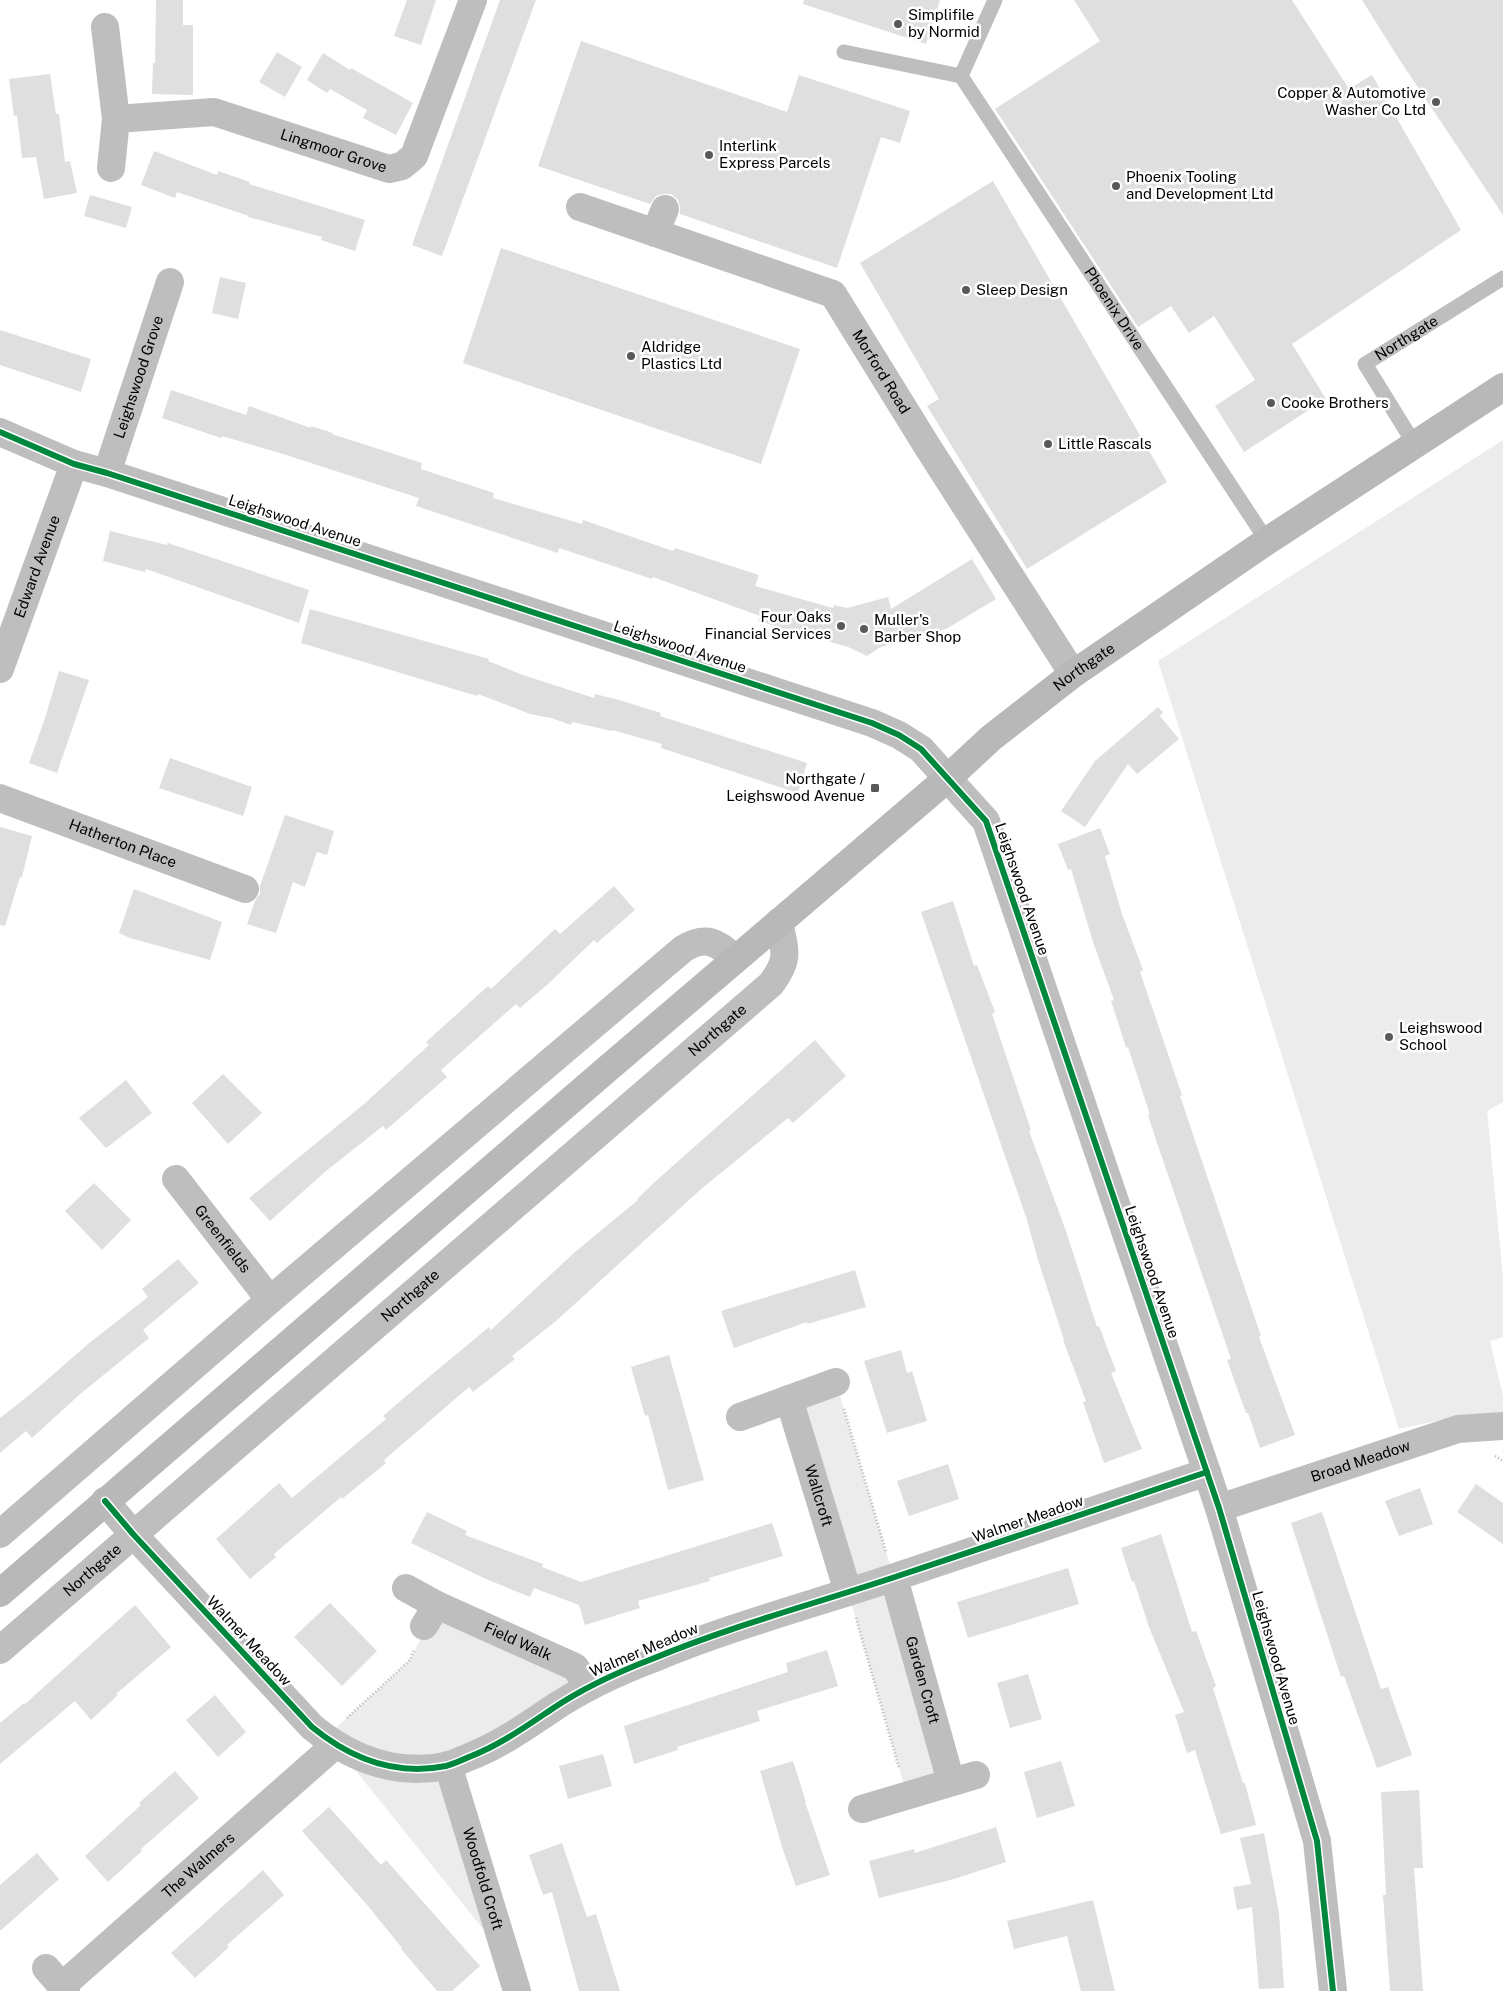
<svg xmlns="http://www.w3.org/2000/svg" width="1503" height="1991" font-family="'Public Sans',sans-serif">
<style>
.green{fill:#ececec}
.building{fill:#dfdfdf}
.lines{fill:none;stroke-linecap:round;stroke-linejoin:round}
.path{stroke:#b9b9b9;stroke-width:3;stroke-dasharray:1 2.5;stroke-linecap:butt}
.service{stroke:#bebebe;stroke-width:15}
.minor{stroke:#bebebe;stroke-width:28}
.secondary{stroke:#b8b8b8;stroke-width:28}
.cycleway-casing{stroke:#fff;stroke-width:9}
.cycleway{stroke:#00873e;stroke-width:6}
.poi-dot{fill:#595959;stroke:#fff;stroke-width:2}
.labels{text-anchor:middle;stroke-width:5;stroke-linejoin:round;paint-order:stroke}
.poi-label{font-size:15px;fill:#000;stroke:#fff;text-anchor:start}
.street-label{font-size:15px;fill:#000;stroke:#fff}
</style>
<rect width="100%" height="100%" fill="#fff"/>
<g class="green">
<path d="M1503,440V1102L1487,1111L1503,1277V1337L1490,1341L1503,1396V1412L1450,1418L1399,1429L1158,661Z"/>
<path d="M836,1382L894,1578L951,1782L907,1795L848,1592L789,1399Z"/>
<path d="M437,1605L589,1687L448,1765L508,1960L335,1745L325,1738L410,1660Z"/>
</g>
<g class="building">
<path d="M156,0H183V25H193V95L152,94L153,63H155Z"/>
<path d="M407,0H436L421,45L394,36Z"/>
<path d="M500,0H536L442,256L412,245Z"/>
<path d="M804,0H940L926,44L803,4Z"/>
<path d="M1074,0H1292L1349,89L1372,75L1461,230L1292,344L1326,399L1244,452L1215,406L1255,380L1214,316L1189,333L1171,306L1138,327L995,109L1100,41Z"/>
<path d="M1362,0H1503V215L1399,59Z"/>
<path d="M581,41L787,112L799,75L910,111L900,143L881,137L837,268L680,214V207L678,200L671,194H663L656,196L650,204L538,166Z"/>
<path d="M277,52L302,67L285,97L259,82Z"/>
<path d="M323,53L350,70L351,68L413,103L396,135L363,118L367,110L330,89L327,93L307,80Z"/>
<path d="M50,74L56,114H59L65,162L70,161L77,193L44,199L36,157L22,158L17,115L14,116L9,79Z"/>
<path d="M154,151L217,175L218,171L250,182L249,184L365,220L355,251L321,240L322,237L248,217L249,216L177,192L175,198L141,185Z"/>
<path d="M993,181L1167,482L1027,569L927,406L939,399L860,263Z"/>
<path d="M90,195L132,207L126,228L84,216Z"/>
<path d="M501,248L800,349L761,464L463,363Z"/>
<path d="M220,277L246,283L238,319L212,313Z"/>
<path d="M0,330L91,359L81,392L0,365Z"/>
<path d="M171,390L246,415L249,406L311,428V426L333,433L332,434L422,463L421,469L494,493L493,498L582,524L583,520L673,551L675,548L759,575L755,586L833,608L834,605L847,608L888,597L891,609L972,559L996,599L946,629L899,641L879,648L867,656L848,647L758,621L760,616L653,577L652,579L559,548L558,553L416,506L419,498L280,453L222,436L221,438L162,418Z"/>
<path d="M110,531L167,545L168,543L309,590L299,623L146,569L145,572L103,561Z"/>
<path d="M310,609L489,659L488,661L523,675L594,698L595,694L619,700L661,713L660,716L807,763L798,793L661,748L662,744L612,730V731L572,722L571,725L551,718L530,714L478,694L477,696L301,643Z"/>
<path d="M59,671L89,680L57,773L29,763L45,718Z"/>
<path d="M1158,707L1163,712L1160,716L1179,739L1137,774L1128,764L1085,827L1061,811L1095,761Z"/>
<path d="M170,758L252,787L243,816L159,788Z"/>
<path d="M285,815L334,831L327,855L317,852L305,887L293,882L276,933L247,924L255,901L260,894V886Z"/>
<path d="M0,827L32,836L22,877H20L5,926L0,925Z"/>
<path d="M1100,828L1110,854L1105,856L1122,914L1143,970L1140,972L1182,1095L1180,1096L1261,1336L1259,1337L1295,1435L1260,1448L1248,1413H1246L1227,1360L1231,1359L1156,1140L1148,1115H1150L1128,1047L1126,1048L1119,1025L1111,1001L1114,1000L1093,942L1071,869L1068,870L1058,844Z"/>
<path d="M614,886L635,910L597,943L594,940L547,985L520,1008L516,1004L441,1070L447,1077L386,1130L383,1126L326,1171L270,1221L249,1198L364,1104L429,1045L426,1042L488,986L491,989L555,929L560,934Z"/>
<path d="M134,889L222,922L210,960L130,938L119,933Z"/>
<path d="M953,901L974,966L977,965L995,1012L992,1014L1031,1130L1029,1131L1066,1231L1097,1327L1099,1326L1116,1371L1111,1373L1142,1449L1104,1463L1083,1402L1086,1401L1063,1340H1064L1038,1260L1027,1220L921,912Z"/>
<path d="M815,1040L846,1076L793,1123L788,1118L700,1190L556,1321L512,1356L515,1359L473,1392L469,1387L384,1460L386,1463L342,1499L341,1497L274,1554L276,1557L250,1579L216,1539L279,1483L292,1498L343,1455L386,1419L383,1416L424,1381L489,1327L491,1330L575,1252L638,1200L637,1199L658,1179Z"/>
<path d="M223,1074L262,1113L228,1144L192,1103Z"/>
<path d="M126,1080L152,1113L106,1148L79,1118Z"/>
<path d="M94,1183L131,1220L102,1250L65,1211Z"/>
<path d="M178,1259L199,1283L143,1330L149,1338L79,1395L32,1438L26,1431L0,1453V1418L33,1392L88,1344L148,1297L142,1289Z"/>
<path d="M855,1270L866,1307L807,1324V1322L734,1348L721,1311Z"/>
<path d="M901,1350L907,1373L912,1371L927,1421L887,1433L864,1361Z"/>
<path d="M669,1355L704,1480L668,1490L648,1415L645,1416L631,1367Z"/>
<path d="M948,1464L959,1499L909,1516L897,1481Z"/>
<path d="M1476,1484L1503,1503V1544L1457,1512Z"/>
<path d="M1420,1488L1433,1524L1399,1536L1385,1501Z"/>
<path d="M427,1512L467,1531L465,1535L543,1564L542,1567L581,1582L772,1523L783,1556L709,1578L710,1581L638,1601L640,1608L585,1625L579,1605L534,1588L530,1597L486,1579L411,1543Z"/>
<path d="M1322,1512L1381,1689L1388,1687L1412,1755L1377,1768L1344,1676L1341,1677L1291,1523Z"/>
<path d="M1161,1534L1192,1632L1196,1631L1216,1686L1213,1688L1243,1783H1245L1256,1825L1221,1834L1195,1750L1187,1753L1175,1715L1184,1712L1149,1627L1134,1581L1132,1582L1121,1548Z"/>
<path d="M1068,1568L1079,1604L968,1638L957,1602Z"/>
<path d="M330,1603L377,1651L342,1686L294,1637Z"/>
<path d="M135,1605L171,1647L116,1694L118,1695L91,1720L75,1701L0,1764V1723L24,1703L25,1704Z"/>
<path d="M827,1650L838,1686L757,1711L760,1721L677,1747L678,1750L634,1764L624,1726L788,1672L786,1663Z"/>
<path d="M1028,1674L1042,1719L1010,1728L997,1683Z"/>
<path d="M215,1695L246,1732L218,1757L186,1720Z"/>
<path d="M603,1754L612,1786L568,1799L559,1766Z"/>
<path d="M793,1761L806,1802H805L830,1875L796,1886L783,1850L760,1771Z"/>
<path d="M1061,1761L1075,1806L1037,1818L1024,1772Z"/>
<path d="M175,1771L199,1798L141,1849L142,1851L108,1882L85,1856L141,1805L139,1803Z"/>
<path d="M1419,1790L1423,1868H1414L1423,1991H1390L1383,1895H1386L1381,1792Z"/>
<path d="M329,1807L381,1865L386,1860L480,1966L452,1991H437L401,1949L402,1948L368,1906L302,1831Z"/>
<path d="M996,1827L1006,1862L954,1879L879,1898L869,1861L914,1849L915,1853Z"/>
<path d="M1264,1833L1279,1913L1284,1988L1259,1989L1252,1907L1237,1910L1233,1887L1251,1884L1240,1838Z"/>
<path d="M562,1843L587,1917L596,1914L620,1991H579L552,1892L543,1895L529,1855Z"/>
<path d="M37,1853L59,1879L0,1931V1885Z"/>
<path d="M263,1870L284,1895L227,1945L229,1947L195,1978L171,1953Z"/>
<path d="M1093,1900L1115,1991H1081L1067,1936L1014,1949L1007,1921Z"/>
</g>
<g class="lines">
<g class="path">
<path d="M844,1409L886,1552"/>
<path d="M1495,1456L1503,1461"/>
<path d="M856,1618L899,1768"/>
<path d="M347,1718L410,1660L414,1650"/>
</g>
<g class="service">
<path id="s1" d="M844,52L961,76L1267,541"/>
<path d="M961,76L995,0"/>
<path id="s2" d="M1415,445L1365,364L1503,278"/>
</g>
<g class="minor">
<path d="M105,27L116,119L111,168"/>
<path id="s3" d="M116,119L214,112L389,169L402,166L414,156L473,0"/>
<path id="s4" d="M580,207L833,294L927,446L1073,674"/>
<path d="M655,233L665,209"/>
<path d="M0,432L74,464L107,473L872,723L899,735L921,749L986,821L1219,1508L1317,1841L1333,1991"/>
<path id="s5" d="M107,473L170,282"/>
<path id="s6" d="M0,669L74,464"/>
<path id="s7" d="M0,798L245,889"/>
<path id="s8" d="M176,1179L270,1300"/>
<path id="s9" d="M789,1399L848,1592"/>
<path d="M740,1417L836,1382"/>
<path d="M105,1501L133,1534L312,1727C351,1759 396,1776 446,1766C454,1764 462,1760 469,1757C500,1745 525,1727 552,1709C583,1688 618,1672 652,1659C731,1626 814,1604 895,1577C999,1543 1103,1507 1207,1472"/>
<path id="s10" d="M1219,1508L1458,1429L1503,1426"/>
<path d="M0,1534L270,1300L683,949C706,935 718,942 735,959"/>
<path id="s11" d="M894,1578L951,1782"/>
<path id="s12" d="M406,1588L437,1605L575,1667L589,1687"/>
<path d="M424,1626L437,1605"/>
<path id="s13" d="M0,1650L771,984C790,959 785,951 779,922"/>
<path id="s14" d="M448,1765L517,1991"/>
<path d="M862,1809L976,1775"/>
<path d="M46,1968L66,1991"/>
<path id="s15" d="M62,1986L335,1745"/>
</g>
<path class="secondary" id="s16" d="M0,1593L606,1070L948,778L991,738L1073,674L1267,541L1503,387"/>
<defs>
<g id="cycleway">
<path d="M0,432L74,464L107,473L872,723L899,735L921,749L986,821L1219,1508L1317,1841L1333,1991"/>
<path d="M105,1501L133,1534L312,1727C351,1759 396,1776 446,1766C454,1764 462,1760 469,1757C500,1745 525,1727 552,1709C583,1688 618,1672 652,1659C731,1626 814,1604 895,1577C999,1543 1103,1507 1207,1472"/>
</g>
</defs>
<use href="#cycleway" class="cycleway-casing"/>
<use href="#cycleway" class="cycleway"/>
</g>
<g class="poi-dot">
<circle cx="898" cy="24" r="5"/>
<circle cx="1436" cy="102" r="5"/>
<circle cx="709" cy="155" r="5"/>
<circle cx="1116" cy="186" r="5"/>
<circle cx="966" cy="290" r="5"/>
<circle cx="631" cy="356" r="5"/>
<circle cx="1271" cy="403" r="5"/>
<circle cx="1048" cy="444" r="5"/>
<circle cx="841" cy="626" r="5"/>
<circle cx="864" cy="629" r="5"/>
<rect x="870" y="783" width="10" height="10" rx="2.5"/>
<circle cx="1389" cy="1037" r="5"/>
</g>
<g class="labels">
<g class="poi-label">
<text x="908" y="20">Simplifile<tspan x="908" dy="17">by Normid</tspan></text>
<text x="1426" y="98" text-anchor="end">Copper &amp; Automotive<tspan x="1426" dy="17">Washer Co Ltd</tspan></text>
<text x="719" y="151">Interlink<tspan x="719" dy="17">Express Parcels</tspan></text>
<text x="1126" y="182">Phoenix Tooling<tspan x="1126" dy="17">and Development Ltd</tspan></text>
<text x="976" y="295">Sleep Design</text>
<text x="641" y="352">Aldridge<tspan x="641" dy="17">Plastics Ltd</tspan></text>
<text x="1281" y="408">Cooke Brothers</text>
<text x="1058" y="449">Little Rascals</text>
<text x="831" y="622" text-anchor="end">Four Oaks<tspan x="831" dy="17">Financial Services</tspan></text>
<text x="874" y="625">Muller's<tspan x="874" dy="17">Barber Shop</tspan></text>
<text x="865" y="784" text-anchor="end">Northgate /<tspan x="865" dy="17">Leighswood Avenue</tspan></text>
<text x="1399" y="1033">Leighswood<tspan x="1399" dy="17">School</tspan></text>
</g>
<g class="street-label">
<text dy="5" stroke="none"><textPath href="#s3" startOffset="224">Lingmoor Grove</textPath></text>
<text dy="5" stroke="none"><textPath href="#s1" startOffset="398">Phoenix Drive</textPath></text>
<text dy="5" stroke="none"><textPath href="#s2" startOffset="144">Northgate</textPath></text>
<text dy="5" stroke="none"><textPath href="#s4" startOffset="359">Morford Road</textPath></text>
<text dy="5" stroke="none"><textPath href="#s5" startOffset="101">Leighswood Grove</textPath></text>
<text transform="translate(295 521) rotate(18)" y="5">Leighswood Avenue</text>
<text dy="5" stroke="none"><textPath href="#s6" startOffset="109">Edward Avenue</textPath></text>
<text transform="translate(680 647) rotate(18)" y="5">Leighswood Avenue</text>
<text dy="5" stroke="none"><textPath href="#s16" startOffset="1426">Northgate</textPath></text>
<text dy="5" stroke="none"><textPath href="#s7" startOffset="131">Hatherton Place</textPath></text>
<text transform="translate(1022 889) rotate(71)" y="5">Leighswood Avenue</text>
<text dy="5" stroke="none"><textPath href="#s13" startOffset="948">Northgate</textPath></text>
<text dy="5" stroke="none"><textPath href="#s8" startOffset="76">Greenfields</textPath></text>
<text transform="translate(1152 1272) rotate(71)" y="5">Leighswood Avenue</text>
<text dy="5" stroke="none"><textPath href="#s13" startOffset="542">Northgate</textPath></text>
<text dy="5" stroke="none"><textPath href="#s10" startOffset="149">Broad Meadow</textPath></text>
<text dy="5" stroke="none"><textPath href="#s9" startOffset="101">Wallcroft</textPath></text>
<text transform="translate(1028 1519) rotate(-19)" y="5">Walmer Meadow</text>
<text dy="5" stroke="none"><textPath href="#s13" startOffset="122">Northgate</textPath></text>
<text transform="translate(249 1641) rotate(47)" y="5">Walmer Meadow</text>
<text dy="5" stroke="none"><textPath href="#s12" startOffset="124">Field Walk</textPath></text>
<text transform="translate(644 1650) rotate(-23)" y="5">Walmer Meadow</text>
<text transform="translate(1276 1658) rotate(74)" y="5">Leighswood Avenue</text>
<text dy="5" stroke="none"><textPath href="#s11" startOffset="106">Garden Croft</textPath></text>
<text dy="5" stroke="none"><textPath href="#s15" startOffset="182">The Walmers</textPath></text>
<text dy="5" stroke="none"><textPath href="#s14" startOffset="119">Woodfold Croft</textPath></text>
</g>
</g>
</svg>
